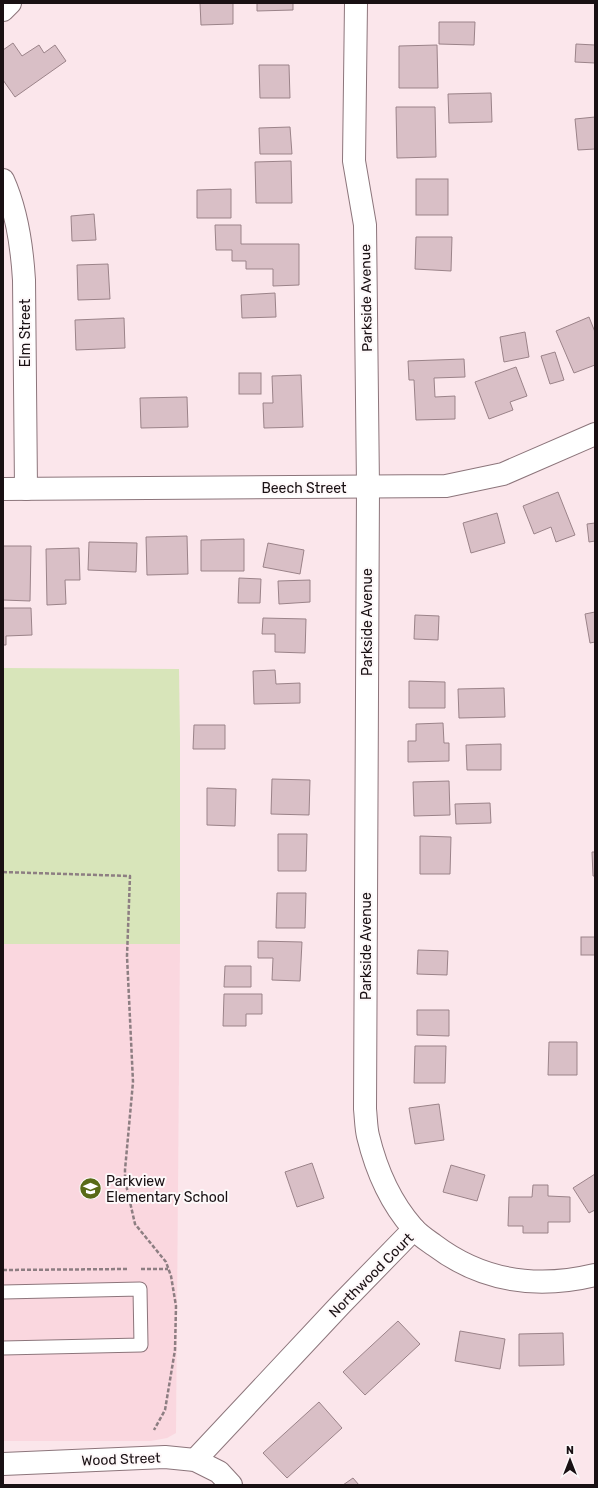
<svg xmlns="http://www.w3.org/2000/svg" width="598" height="1488" font-family="Rubik,sans-serif">
<style>
.built{fill:#fad7df}
.green{fill:#d8e5ba}
.building{fill:#d9bfc6;stroke:#9b8389}
.lines{fill:none;stroke-linecap:round;stroke-linejoin:round}
.service-casing{stroke:#8c757b;stroke-width:15}
.minor-casing{stroke:#8c757b;stroke-width:24}
.path{stroke:#8d7e82;stroke-width:2.5;stroke-dasharray:4 2;stroke-linecap:butt}
.service{stroke:#fff;stroke-width:13}
.minor{stroke:#fff;stroke-width:22}
.labels{text-anchor:middle;stroke-width:4;stroke-linejoin:round;paint-order:stroke}
.street-label{font-size:14px;fill:#191013;stroke:#fdf8f9}
.poi-label{font-size:14px;fill:#191013;stroke:#fdf8f9;text-anchor:start}
</style>
<rect width="100%" height="100%" fill="#fbe6eb"/>
<path class="built" d="M3,944H180L176,1433L167,1438L151,1441H3Z"/>
<path class="green" d="M3,668L179,669L180,738V944H3Z"/>
<g class="building">
<path d="M200,3H233V24L201,25Z"/>
<path d="M257,3H293V10L257,11Z"/>
<path d="M439,22H475L474,45L439,44Z"/>
<path d="M13,43L22,56L39,45L44,53L55,45L66,61L15,97L3,80V50Z"/>
<path d="M576,44L595,45V63L575,62Z"/>
<path d="M437,45L438,88H399V46Z"/>
<path d="M259,65H289L290,98H260Z"/>
<path d="M491,93L492,122L449,123L448,94Z"/>
<path d="M396,107H435L436,157L397,158Z"/>
<path d="M595,117V149L578,150L575,119Z"/>
<path d="M290,127L292,154H260L259,128Z"/>
<path d="M291,161L292,203H256L255,162Z"/>
<rect x="416" y="179" width="32" height="36"/>
<path d="M231,189V218H197V190Z"/>
<path d="M94,214L96,240L72,241L71,216Z"/>
<path d="M215,225H241V244H299V285L273,286V269H246V261H232V250H216Z"/>
<path d="M416,237H452L451,271L415,269Z"/>
<path d="M108,264L110,299L78,300L77,265Z"/>
<path d="M275,293L276,317L242,318L241,295Z"/>
<path d="M589,317L595,332V365L574,373L556,331Z"/>
<path d="M124,318L125,348L76,350L75,320Z"/>
<path d="M525,332L529,357L504,362L500,337Z"/>
<path d="M555,352L564,380L550,384L541,356Z"/>
<path d="M464,359L465,377L434,378L435,397L455,396V419L416,420L414,380H409L408,361Z"/>
<path d="M516,367L527,396L510,402L513,410L489,419L475,382Z"/>
<rect x="239" y="373" width="22" height="21"/>
<path d="M301,375L303,427L264,428L263,403H273L272,376Z"/>
<path d="M187,397L188,427L141,428L140,398Z"/>
<path d="M558,492L575,535L556,542L551,527L534,534L523,506Z"/>
<path d="M497,513L505,543L471,553L463,523Z"/>
<path d="M595,523V541L589,542L587,524Z"/>
<path d="M187,536L188,574L147,575L146,537Z"/>
<path d="M244,539V571H201V540Z"/>
<path d="M89,542L137,543L136,572L88,570Z"/>
<path d="M268,543L304,550L300,574L263,567Z"/>
<path d="M3,546H31L30,601L3,600Z"/>
<path d="M79,548L80,580H65L66,604L47,605L46,549Z"/>
<path d="M239,578L261,579L260,603H238Z"/>
<path d="M310,580V602L279,604L278,581Z"/>
<path d="M3,608H31L32,635L6,636V645H3Z"/>
<path d="M595,612V642L590,643L585,614Z"/>
<path d="M415,615L439,616L438,640L414,639Z"/>
<path d="M263,618L306,619L305,653L275,652V634H262Z"/>
<path d="M275,670L276,684L300,683V703L254,704L253,671Z"/>
<path d="M409,681L445,682V708H409Z"/>
<path d="M504,688L505,717L459,718L458,689Z"/>
<path d="M443,723L444,743H449V761L408,762V741H416V724Z"/>
<path d="M194,725H225V749H193Z"/>
<path d="M501,744V770H467L466,745Z"/>
<path d="M272,779L310,780L309,815L271,814Z"/>
<path d="M449,781L450,815L414,816L413,782Z"/>
<path d="M207,788L236,789L235,826L207,825Z"/>
<path d="M490,803L491,823L456,824L455,804Z"/>
<path d="M278,834H307L306,871H278Z"/>
<path d="M420,836L451,837L450,874H420Z"/>
<path d="M592,852H595V876H593Z"/>
<path d="M277,893H306L305,928H276Z"/>
<rect x="581" y="937" width="14" height="18"/>
<path d="M258,941L302,942L300,981L272,980L273,958H258Z"/>
<path d="M418,950L448,951L447,975L417,974Z"/>
<path d="M225,966H251V987H224Z"/>
<path d="M224,994H262V1014H246V1026H223Z"/>
<path d="M417,1010H449V1036L417,1035Z"/>
<path d="M549,1042H577V1075H548Z"/>
<path d="M415,1046H446L445,1083H414Z"/>
<path d="M439,1104L444,1140L415,1144L409,1108Z"/>
<path d="M312,1163L324,1198L297,1207L285,1172Z"/>
<path d="M451,1165L485,1175L477,1201L443,1192Z"/>
<path d="M595,1174V1210L589,1213L573,1188Z"/>
<path d="M533,1185H548V1196L570,1197V1222H548V1233H523V1226H508L509,1197H532Z"/>
<path d="M398,1321L420,1344L365,1395L343,1372Z"/>
<path d="M460,1331L505,1339L500,1369L455,1361Z"/>
<path d="M563,1333L564,1365L519,1366V1334Z"/>
<path d="M319,1402L342,1428L287,1478L263,1453Z"/>
<path d="M353,1478L359,1485H343Z"/>
</g>
<g class="lines">
<defs>
<path id="service" d="M3,1292L140,1289L141,1345L3,1348"/>
<g id="minor">
<path d="M356,3L354,161L365,225L368,487L365,1109C366,1118 366,1128 368,1136C376,1169 391,1203 413,1228C419,1235 427,1240 434,1245C483,1282 537,1289 595,1275"/>
<path d="M3,10L10,3"/>
<path d="M3,180C17,211 22,247 24,280L26,489"/>
<path d="M3,489L446,486L503,474L595,434"/>
<path d="M195,1460L341,1304L414,1229"/>
<path d="M3,1464L165,1457L195,1460L219,1472L231,1485"/>
</g>
</defs>
<use href="#service" class="service-casing"/>
<use href="#minor" class="minor-casing"/>
<g class="path">
<path d="M3,872L130,876L127,956L133,1082L125,1170V1180L135,1224L166,1262L171,1276L176,1306L175,1350L165,1410L154,1430"/>
<path d="M141,1269H168"/>
<path d="M3,1270L128,1269"/>
</g>
<use href="#service" class="service"/>
<use href="#minor" class="minor"/>
</g>
<defs>
<symbol id="school-disc" viewBox="-11 -11 22 22"><circle r="9.5" fill="#586a17" stroke="#fdf8f9"/><path d="M0-5L7-2L0 1L-7-2ZM-4 1L0 2.5L4 1V4Q0 6-4 4Z" fill="#fff"/></symbol>
</defs>
<g fill-rule="evenodd">
<use href="#school-disc" x="78" y="1176" width="25" height="25"/>
</g>
<g class="labels">
<g class="street-label">
<text transform="translate(366 298) rotate(-91)" y="5">Parkside Avenue</text>
<text transform="translate(25 333) rotate(-90)" y="5">Elm Street</text>
<text x="304" y="493">Beech Street</text>
<text transform="translate(367 622) rotate(-90)" y="5">Parkside Avenue</text>
<text transform="translate(366 946) rotate(-90)" y="5">Parkside Avenue</text>
<text transform="translate(371 1275) rotate(-45)" y="5">Northwood Court</text>
<text transform="translate(121 1459) rotate(-2)" y="5">Wood Street</text>
</g>
<g class="poi-label">
<text x="106" y="1186">Parkview<tspan x="106" dy="16">Elementary School</tspan></text>
</g>
</g>
<rect width="598" height="1488" fill="none" stroke="#191013" stroke-width="8"/>
<g transform="translate(570 1460)" stroke="#fdf8f9" stroke-width="3" paint-order="stroke">
<path d="M0-3L7 15L0 10L-7 15Z" fill="#191013"/>
<text y="-6" font-size="11" font-weight="bold" text-anchor="middle" fill="#191013">N</text>
</g>
</svg>
